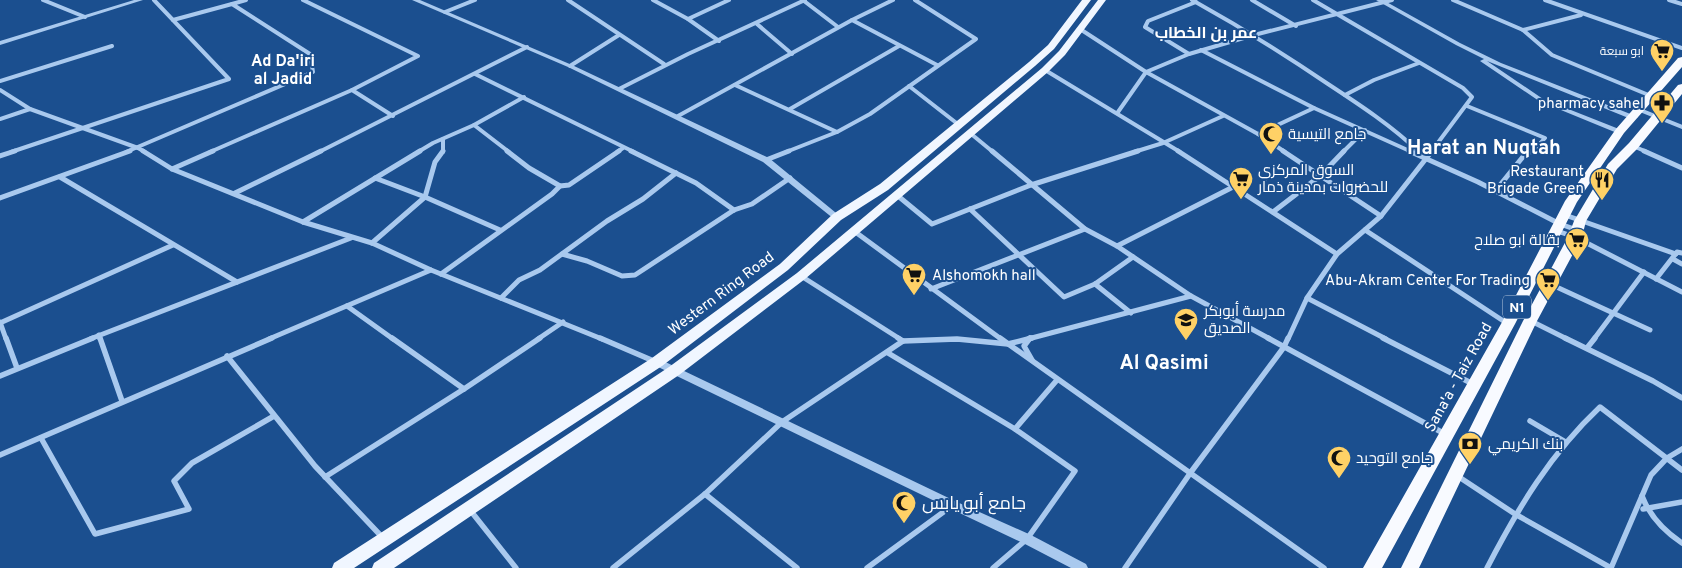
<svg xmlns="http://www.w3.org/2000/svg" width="1682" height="568" font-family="Overpass,Cairo,sans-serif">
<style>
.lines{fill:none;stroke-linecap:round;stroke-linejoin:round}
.minor-far2{stroke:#a9c9ee;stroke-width:4}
.minor-far1{stroke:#a9c9ee;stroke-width:5}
.minor{stroke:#a9c9ee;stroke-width:5.5}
.tertiary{fill:#a9c9ee;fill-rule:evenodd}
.primary{fill:#f0f6ff;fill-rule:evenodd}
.trunk{fill:#f8faff;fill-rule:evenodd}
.labels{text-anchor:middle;stroke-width:4;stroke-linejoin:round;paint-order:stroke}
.far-poi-label{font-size:12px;fill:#fff;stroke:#1b4f8f;text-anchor:end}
.shield{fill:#1b4f8f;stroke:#bbcadd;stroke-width:1}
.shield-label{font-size:14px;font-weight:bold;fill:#fff}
.poi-label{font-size:15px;fill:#fff;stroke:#1b4f8f;text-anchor:start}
.street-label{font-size:15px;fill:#fff;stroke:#1b4f8f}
.far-district-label{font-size:16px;font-weight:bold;fill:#fff;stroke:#1b4f8f}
.near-poi-label{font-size:18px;fill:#fff;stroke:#1b4f8f;text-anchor:start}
.district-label{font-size:20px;font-weight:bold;fill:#fff;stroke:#1b4f8f}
</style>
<rect width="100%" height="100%" fill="#1b4f8f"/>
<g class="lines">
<g class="minor-far2">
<path d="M43,0L85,17"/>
<path d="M303,0L418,56L352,90"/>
<path d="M568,0L664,64"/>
<path d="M653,0L688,19"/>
<path d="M1192,0C1239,26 1284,54 1328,84C1360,105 1392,126 1419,152"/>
<path d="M1252,0L1296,26"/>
<path d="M1313,0L1463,88L1472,97L1431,152"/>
<path d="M1453,0L1523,30L1552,55L1651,96"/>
<path d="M1545,0L1682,48"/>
<path d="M1669,0L1682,4"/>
<path d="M804,1L838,27"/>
<path d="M445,12L475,0"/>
<path d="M173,20L232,4"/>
<path d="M852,20L937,65"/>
<path d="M757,24L792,54"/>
<path d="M1080,29L1146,72L1258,134L1285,152"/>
<path d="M1523,30L1581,15"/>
<path d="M719,41L688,19L729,0"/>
<path d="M1201,50L1314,108L1412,152"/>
<path d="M1189,54L1145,27L1148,21L1196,2"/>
<path d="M570,66L619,35"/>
<path d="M1045,70L1180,152"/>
<path d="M475,74L634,152"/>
<path d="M0,81L112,46"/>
<path d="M735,85L837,132"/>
<path d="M909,86L959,125"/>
<path d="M619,89L688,54L805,0"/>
<path d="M0,90L30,109L138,148L145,152"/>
<path d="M1345,95L1374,80L1419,63"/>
<path d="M1467,106L1545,138L1532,152"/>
<path d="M790,109L899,46"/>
<path d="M1640,110L1682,127"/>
<path d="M1118,112L1146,72L1189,54L1254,35L1392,0"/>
<path d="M678,116L852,20L893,0"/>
<path d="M0,119L30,109"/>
<path d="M474,125L509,152"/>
<path d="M970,133L993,152"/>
<path d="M1258,134L1314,108"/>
<path d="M1633,146L1647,152"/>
<path d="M11,152L229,79L154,0"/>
<path d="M126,152L313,72L310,54L232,4L246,0"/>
<path d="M210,152L352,90L393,116"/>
<path d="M319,152L527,47"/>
<path d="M418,152L433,143L474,125L524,97"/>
<path d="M443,152V139"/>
<path d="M617,152L623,148"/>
<path d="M786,152L837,132L870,114L976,39L915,0"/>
<path d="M1134,152L1163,143L1223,116"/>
<path d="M1343,152L1365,130"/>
</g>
<g class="minor-far1">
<path d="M143,151L172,169L303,222L372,243L431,270L602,339"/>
<path d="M507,151L529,168L560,186"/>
<path d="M631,151L696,183L734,210"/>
<path d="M992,151L1085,229L1117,246L1191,296L1270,339"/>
<path d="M1178,151L1337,254"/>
<path d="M1283,151L1381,216"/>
<path d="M1409,151L1478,182L1560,224L1577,230"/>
<path d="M1418,151L1423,156"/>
<path d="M1644,151L1682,168"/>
<path d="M0,156L15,151"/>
<path d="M766,160L789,151"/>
<path d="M172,169L213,151"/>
<path d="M60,177L237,282"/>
<path d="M375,178L425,197L500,230"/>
<path d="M1496,190L1526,153L1533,151"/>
<path d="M235,193L321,151"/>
<path d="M898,196L932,224L1031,185L1138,151"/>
<path d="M0,198L130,151"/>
<path d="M970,209L1064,297L1095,284L1133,257"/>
<path d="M1273,212L1320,176L1344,151"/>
<path d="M1565,215L1676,254"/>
<path d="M303,222L420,151"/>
<path d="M1365,230L1508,324"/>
<path d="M854,231L1001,339"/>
<path d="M1557,231L1575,237L1682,292"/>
<path d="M372,243L425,197L435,162L443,151"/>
<path d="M1117,246L1235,186"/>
<path d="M562,254L587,261L622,276L635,275L734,210L752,204L790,178"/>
<path d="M1673,259L1682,264"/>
<path d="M441,274L552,194L560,186L569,185L619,151"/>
<path d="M801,276L900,339"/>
<path d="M1656,279L1677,252L1682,253"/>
<path d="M1095,284L1131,313"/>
<path d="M1550,284L1650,330"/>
<path d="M931,289L1085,229"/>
<path d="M501,298L519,280L540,270L607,221L643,199L676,173"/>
<path d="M1307,298L1386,339"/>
<path d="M347,306L393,339"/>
<path d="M1531,321L1567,339"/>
<path d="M0,322L6,339"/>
<path d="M0,323L173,245"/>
<path d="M99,335L100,339"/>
<path d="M90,339L351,238"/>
<path d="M269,339L431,270"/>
<path d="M538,339L563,322"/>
<path d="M1028,339L1191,296"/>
<path d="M1288,339L1307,298L1337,254L1381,216L1432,151"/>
<path d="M1594,339L1644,272"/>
</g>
<g class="minor">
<path d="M6,338L17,368"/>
<path d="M100,338L122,401"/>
<path d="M392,338L464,389"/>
<path d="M600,338L656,362"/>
<path d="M898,338L903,341"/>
<path d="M1000,338L1324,568"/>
<path d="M1030,338L1024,346L1032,360"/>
<path d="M1268,338L1445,434"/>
<path d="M1383,338L1473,384"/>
<path d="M1565,338L1653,381L1682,398"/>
<path d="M1587,348L1595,338"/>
<path d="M888,353L1015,429L1075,471L1027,539L993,568"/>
<path d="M227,356L315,466L383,538"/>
<path d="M0,376L93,338"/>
<path d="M1530,421L1564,441"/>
<path d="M1015,429L1057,380"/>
<path d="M41,438L95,534L189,509L174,481L192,463L274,416"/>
<path d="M0,455L272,338"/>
<path d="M1456,475L1515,514L1611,568"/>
<path d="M325,477L464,389L540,338"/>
<path d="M705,494L797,568"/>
<path d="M1642,496C1650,517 1664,531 1682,543"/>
<path d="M1643,509L1682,502"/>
<path d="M470,510L516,568"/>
<path d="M613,568L705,494L782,422L903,341L957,339L1008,344L1032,338"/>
<path d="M867,568L953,505"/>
<path d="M1125,568L1191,472L1284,347L1288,338"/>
<path d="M1487,568C1518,508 1551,453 1600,407L1682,470"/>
<path d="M1611,568L1651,475L1667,458L1682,449"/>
</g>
<g class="tertiary">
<path d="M134,0H143L0,45V41Z"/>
<path d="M412,0H420L572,65L769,158L841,217L837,220L834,219L763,162L568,67Z"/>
<path d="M1376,0H1383L1460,43L1501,63L1638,117L1634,119H1631L1487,61L1543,99L1624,131L1623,133H1617L1539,101L1480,61L1484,59L1456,45Z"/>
<path d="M657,358L957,502L1031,535L1086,564L1088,568H1071L1023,543L949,508L654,365L652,362L654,359Z"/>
</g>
<g class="primary">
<path d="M1082,0H1091L1054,49L1035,66L888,190L841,220L788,270L662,366L354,568H332L334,563L652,358L780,264L833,214L880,184L1029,62L1048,45Z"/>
<path d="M1098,0H1106L1065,55L1048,72L805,279L679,375L394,568H372L374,563L669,367L797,273L1042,68L1059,51Z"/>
</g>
<g class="trunk">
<path d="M1682,57V67L1624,133L1577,202L1515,324L1382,568H1363L1501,324L1565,201L1616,129L1678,58Z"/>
<path d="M1682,84V94L1637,149L1617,169L1586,221L1582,237L1537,321L1419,568H1401L1523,321L1568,237L1574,221L1608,164L1629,143L1678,85Z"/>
</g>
</g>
<defs>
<symbol id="supermarket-pin" viewBox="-11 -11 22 30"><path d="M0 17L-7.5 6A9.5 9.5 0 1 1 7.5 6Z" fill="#ffd166" stroke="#1b4f8f"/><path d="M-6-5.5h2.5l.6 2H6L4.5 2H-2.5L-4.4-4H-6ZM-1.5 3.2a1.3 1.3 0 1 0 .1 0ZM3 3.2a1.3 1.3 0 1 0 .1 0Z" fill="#111"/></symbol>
<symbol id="pharmacy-pin" viewBox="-11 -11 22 30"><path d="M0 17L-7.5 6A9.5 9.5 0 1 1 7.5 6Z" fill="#ffd166" stroke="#1b4f8f"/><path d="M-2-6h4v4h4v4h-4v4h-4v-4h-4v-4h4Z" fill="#111"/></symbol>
<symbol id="mosque-pin" viewBox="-11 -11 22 30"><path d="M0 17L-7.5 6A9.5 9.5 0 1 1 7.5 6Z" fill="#ffd166" stroke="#1b4f8f"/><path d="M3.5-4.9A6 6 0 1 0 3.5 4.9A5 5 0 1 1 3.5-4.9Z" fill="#111"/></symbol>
<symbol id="restaurant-pin" viewBox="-11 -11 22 30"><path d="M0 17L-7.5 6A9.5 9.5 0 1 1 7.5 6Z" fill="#ffd166" stroke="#1b4f8f"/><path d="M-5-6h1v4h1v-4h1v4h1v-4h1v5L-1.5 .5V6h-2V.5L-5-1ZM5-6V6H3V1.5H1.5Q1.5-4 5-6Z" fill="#111"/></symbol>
<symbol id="school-pin" viewBox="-11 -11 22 30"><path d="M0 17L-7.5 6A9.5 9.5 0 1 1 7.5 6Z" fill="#ffd166" stroke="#1b4f8f"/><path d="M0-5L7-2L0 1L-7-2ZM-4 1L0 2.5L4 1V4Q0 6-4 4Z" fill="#111"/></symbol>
<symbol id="bank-pin" viewBox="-11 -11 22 30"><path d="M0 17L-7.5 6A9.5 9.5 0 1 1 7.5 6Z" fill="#ffd166" stroke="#1b4f8f"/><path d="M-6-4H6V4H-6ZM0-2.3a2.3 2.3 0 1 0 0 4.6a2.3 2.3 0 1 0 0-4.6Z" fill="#111"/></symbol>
</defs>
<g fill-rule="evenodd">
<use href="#supermarket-pin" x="1648" y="37" width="28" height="38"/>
<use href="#pharmacy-pin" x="1648" y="89" width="28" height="38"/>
<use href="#mosque-pin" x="1257" y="120" width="28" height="38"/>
<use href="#supermarket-pin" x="1227" y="165" width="28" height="38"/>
<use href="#restaurant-pin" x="1588" y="166" width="28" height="38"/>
<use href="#supermarket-pin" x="1563" y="226" width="28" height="38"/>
<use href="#supermarket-pin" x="900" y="261" width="28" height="38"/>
<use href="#supermarket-pin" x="1534" y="266" width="28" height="38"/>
<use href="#school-pin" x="1172" y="306" width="28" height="38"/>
<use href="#bank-pin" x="1456" y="430" width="28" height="38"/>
<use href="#mosque-pin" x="1325" y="444" width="28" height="38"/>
<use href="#mosque-pin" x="890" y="489" width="28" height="38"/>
</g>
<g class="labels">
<g class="far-poi-label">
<text x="1644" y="55">ابو سبعة</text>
</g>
<rect class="shield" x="1503" y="295.5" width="28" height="23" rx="4"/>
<g class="shield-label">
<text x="1517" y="312">N1</text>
</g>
<g class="poi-label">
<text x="1644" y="108" text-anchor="end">pharmacy sahel</text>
<text x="1288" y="139">جامع التيسية</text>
<text x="1258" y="175">السوق المركزي<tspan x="1258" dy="17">للحضروات بمدينة ذمار</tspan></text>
<text x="1584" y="176" text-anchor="end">Restaurant<tspan x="1584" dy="17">Brigade Green</tspan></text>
<text x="1560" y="245" text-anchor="end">بقالة ابو صلاح</text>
<text x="932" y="280">Alshomokh hall</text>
<text x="1530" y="285" text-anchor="end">Abu-Akram Center For Trading</text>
<text x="1204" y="316">مدرسة أبوبكر<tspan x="1204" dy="17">الصديق</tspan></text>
<text x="1488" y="449">بنك الكريمي</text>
<text x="1356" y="463">جامع التوحيد</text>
</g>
<g class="street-label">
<text transform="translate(721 293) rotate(-37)" y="5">Western Ring Road</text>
<text transform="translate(1458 377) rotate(-61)" y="5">Sana'a - Taiz Road</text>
</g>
<g class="far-district-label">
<text x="1206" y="38">عمر بن الخطاب</text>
<text x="283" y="66">Ad Da'iri<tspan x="283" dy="18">al Jadid</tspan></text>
</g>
<g class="near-poi-label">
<text x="922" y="509">جامع أبو يابس</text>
</g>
<g class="district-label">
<text x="1484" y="154">Harat an Nuqtah</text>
<text x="1164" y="369">Al Qasimi</text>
</g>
</g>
</svg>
